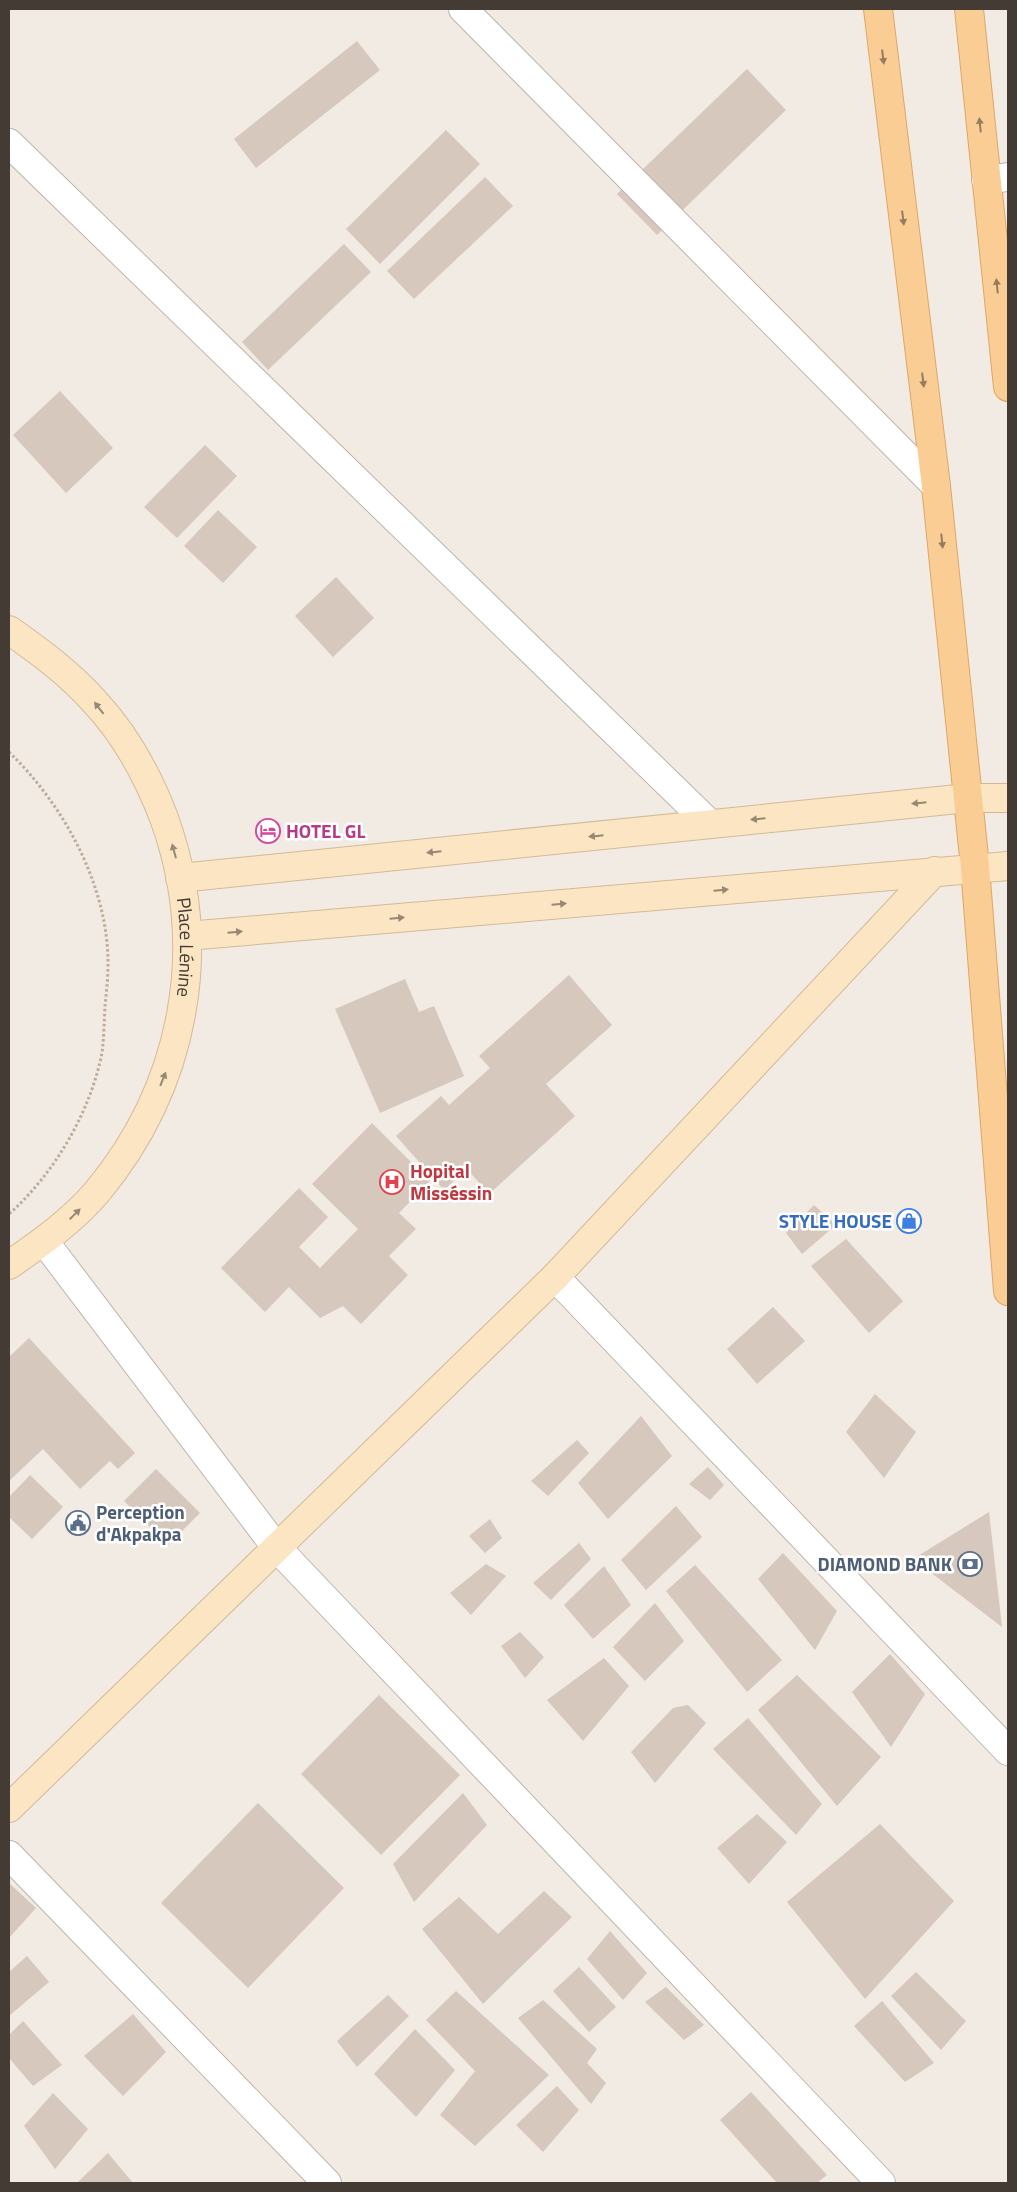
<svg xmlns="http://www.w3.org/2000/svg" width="1017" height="2192" font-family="'Titillium Web',sans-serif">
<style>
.building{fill:#d6c8bd}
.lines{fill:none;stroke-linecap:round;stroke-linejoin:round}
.street-casing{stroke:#bfb4aa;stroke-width:30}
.secondary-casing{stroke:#d3ba98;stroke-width:30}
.primary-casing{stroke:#dfa665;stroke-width:30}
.path{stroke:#beab99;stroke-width:3;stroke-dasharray:2.5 2.5;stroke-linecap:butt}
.street{stroke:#fff;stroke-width:28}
.secondary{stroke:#fce5c3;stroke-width:28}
.primary{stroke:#facd94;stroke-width:28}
.oneway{fill:#957d5f}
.oneway2{fill:#968874}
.labels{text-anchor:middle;stroke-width:5;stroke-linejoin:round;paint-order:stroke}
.hotel-label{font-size:19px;font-weight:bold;fill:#b23c85;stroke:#fff;text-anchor:start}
.street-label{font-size:19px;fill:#433b34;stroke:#fff}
.health-label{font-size:19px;font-weight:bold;fill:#be3a42;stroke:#fff;text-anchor:start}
.shop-label{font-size:19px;font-weight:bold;fill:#366cbe;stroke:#fff;text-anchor:end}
.service-label{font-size:19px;font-weight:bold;fill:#4e5e75;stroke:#fff;text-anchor:start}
</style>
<rect width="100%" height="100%" fill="#f1ebe4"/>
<g class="building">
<path d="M357,41L380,70L256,168L234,139Z"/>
<path d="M747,69L786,110L657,235L617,194Z"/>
<path d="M446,130L480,164L380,264L346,229Z"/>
<path d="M485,177L513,206L414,299L387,271Z"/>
<path d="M344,244L371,272L268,370L242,342Z"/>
<path d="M60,391L113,448L66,493L13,435Z"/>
<path d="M205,445L237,476L177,538L144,507Z"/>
<path d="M218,510L257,547L223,583L184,546Z"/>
<path d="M336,577L374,618L333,657L295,616Z"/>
<path d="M569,975L612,1025L546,1084L575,1116L489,1194L467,1169L444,1190L396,1136L441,1096L449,1105L490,1068L479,1056Z"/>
<path d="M405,979L419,1012L434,1006L464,1076L380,1113L335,1009Z"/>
<path d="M372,1123L430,1181L399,1213L416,1229L389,1256L408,1275L361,1324L343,1306L320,1318L289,1287L265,1312L221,1268L299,1188L328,1217L299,1247L320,1268L358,1229L312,1184Z"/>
<path d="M814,1205L836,1225L802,1254L786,1233Z"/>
<path d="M846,1239L903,1301L869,1333L811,1266Z"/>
<path d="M773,1307L805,1341L757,1384L727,1349Z"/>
<path d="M29,1338L135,1453L118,1469L110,1461L80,1489L43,1449L9,1481V1357Z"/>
<path d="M875,1394L916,1432L884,1478L846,1432Z"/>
<path d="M641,1416L672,1456L608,1519L578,1483Z"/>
<path d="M577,1440L589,1453L548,1496L531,1481Z"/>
<path d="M708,1467L724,1485L710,1500L689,1484Z"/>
<path d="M156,1469L200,1513L168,1545L124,1501Z"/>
<path d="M30,1475L63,1507L32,1539L9,1517V1497Z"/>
<path d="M676,1506L702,1537L646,1590L621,1560Z"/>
<path d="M989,1512L1002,1627L913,1559Z"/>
<path d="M490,1519L502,1538L485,1553L469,1536Z"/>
<path d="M579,1543L591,1559L551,1600L533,1583Z"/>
<path d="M783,1553L837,1611L815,1650L758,1579Z"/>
<path d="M486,1564L506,1576L471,1615L450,1593Z"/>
<path d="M695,1565L782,1660L747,1692L666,1591Z"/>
<path d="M604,1566L631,1605L593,1639L564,1605Z"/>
<path d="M655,1603L684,1641L645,1681L613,1647Z"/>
<path d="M520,1632L544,1657L525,1678L501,1646Z"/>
<path d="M890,1654L925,1694L891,1747L852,1692Z"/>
<path d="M604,1658L629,1686L583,1741L547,1700Z"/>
<path d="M797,1675L881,1757L837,1806L758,1710Z"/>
<path d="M379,1695L460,1775L381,1855L301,1774Z"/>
<path d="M688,1705L706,1723L655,1783L631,1752L673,1708Z"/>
<path d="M748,1718L822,1804L796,1835L713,1749Z"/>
<path d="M463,1793L487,1825L414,1902L393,1864Z"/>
<path d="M258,1803L344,1888L248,1988L161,1903Z"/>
<path d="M757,1814L787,1842L749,1884L717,1848Z"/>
<path d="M880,1824L954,1901L865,1999L787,1902Z"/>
<path d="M9,1883L36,1908L9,1938Z"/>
<path d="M544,1891L572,1917L483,2004L422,1929L459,1897L498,1934Z"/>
<path d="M610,1931L647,1973L623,2000L587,1959Z"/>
<path d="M27,1956L49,1982L9,2016V1972Z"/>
<path d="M579,1967L616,2007L589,2032L553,1991Z"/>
<path d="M916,1972L966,2021L941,2050L891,1996Z"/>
<path d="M666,1987L704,2025L684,2040L645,2002Z"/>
<path d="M456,1991L549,2075L475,2146L440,2115L475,2071L426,2020Z"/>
<path d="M388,1995L409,2016L357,2067L337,2041Z"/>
<path d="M543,2000L597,2049L587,2063L606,2083L591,2104L518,2018Z"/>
<path d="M882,2001L934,2063L905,2082L854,2026Z"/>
<path d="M133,2014L166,2052L123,2096L84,2056Z"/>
<path d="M23,2021L62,2065L33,2086L9,2058V2035Z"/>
<path d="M415,2029L455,2070L416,2117L374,2074Z"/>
<path d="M557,2086L579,2110L543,2152L516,2125Z"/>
<path d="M751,2092L827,2175L817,2183H777L720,2120Z"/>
<path d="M53,2093L88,2129L55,2169L24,2126Z"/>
<path d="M108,2153L133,2183H77Z"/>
</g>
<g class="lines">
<defs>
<g id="street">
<path d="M463,9L936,486"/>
<path d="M9,143L710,824"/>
<path d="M986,180L1008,177"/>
<path d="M44,1241L276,1547L881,2183"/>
<path d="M555,1277L1008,1751"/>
<path d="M9,1855L327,2183"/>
</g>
<g id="secondary">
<path id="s1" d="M9,630C39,651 69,673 94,701C125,734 148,776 164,818C211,948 185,1086 97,1192C72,1221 41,1243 9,1265"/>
<path d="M180,878L968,798H1008"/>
<path d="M187,936L1008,866"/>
<path d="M9,1808L555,1277L935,871"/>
</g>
<g id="primary">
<path d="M878,9L936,486L975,867L1008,1291"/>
<path d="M969,9L1008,387"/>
</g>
</defs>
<use href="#street" class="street-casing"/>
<use href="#secondary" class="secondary-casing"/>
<use href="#primary" class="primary-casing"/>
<path class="path" d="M9,752C64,805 109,887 108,966C108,980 106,994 105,1007C104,1022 104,1038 102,1053C90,1113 54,1174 9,1214"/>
<use href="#street" class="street"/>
<use href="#secondary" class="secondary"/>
<use href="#primary" class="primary"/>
</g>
<defs><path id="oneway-solid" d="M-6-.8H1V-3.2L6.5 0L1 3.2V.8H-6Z" transform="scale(1.25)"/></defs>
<g class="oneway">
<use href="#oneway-solid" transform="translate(883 57) rotate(83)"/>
<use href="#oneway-solid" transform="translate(980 125) rotate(-96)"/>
<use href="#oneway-solid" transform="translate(903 218) rotate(83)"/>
<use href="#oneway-solid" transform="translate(997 286) rotate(-96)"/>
<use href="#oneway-solid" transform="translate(923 380) rotate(83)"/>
<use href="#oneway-solid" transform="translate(942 541) rotate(84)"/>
</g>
<g class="oneway2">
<use href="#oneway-solid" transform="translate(99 708) rotate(-128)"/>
<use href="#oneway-solid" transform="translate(919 803) rotate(174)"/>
<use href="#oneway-solid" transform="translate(758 819) rotate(174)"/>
<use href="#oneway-solid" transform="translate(596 836) rotate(174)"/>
<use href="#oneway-solid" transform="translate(174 851) rotate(-105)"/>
<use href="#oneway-solid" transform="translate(434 852) rotate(174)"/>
<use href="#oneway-solid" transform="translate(721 890) rotate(-5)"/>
<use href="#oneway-solid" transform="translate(559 904) rotate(-5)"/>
<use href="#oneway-solid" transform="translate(397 918) rotate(-5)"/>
<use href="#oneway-solid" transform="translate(235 932) rotate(-5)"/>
<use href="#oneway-solid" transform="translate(163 1079) rotate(-68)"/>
<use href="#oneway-solid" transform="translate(75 1214) rotate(-45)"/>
</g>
<defs>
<symbol id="hotel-ring" viewBox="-11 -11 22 22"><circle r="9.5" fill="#fff" stroke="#d1479c" stroke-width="1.5"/><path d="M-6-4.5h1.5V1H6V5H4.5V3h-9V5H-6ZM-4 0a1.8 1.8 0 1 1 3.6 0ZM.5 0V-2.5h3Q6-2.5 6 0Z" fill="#d1479c"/></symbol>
<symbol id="hospital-ring" viewBox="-11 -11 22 22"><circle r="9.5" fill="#fff" stroke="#e0444e" stroke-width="1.5"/><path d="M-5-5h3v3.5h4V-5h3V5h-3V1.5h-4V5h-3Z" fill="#e0444e"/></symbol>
<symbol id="shop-ring" viewBox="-11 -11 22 22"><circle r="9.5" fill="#fff" stroke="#3f7fe0" stroke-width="1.5"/><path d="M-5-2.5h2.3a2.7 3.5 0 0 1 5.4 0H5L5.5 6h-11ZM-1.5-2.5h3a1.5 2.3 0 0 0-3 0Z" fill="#3f7fe0"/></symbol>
<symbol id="civic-ring" viewBox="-11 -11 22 22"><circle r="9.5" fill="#fff" stroke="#5c6f8a" stroke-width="1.5"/><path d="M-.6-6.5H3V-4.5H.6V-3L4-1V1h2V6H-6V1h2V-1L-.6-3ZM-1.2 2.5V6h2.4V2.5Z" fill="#5c6f8a"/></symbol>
<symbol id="bank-ring" viewBox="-11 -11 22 22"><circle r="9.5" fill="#fff" stroke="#5c6f8a" stroke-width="1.5"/><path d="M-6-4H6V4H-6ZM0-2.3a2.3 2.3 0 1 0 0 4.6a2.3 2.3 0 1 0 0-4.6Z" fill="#5c6f8a"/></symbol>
</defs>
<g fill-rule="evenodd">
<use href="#hotel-ring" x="254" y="817" width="28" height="28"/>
<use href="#hospital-ring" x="378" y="1168" width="28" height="28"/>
<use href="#shop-ring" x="895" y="1207" width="28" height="28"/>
<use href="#civic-ring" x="64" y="1509" width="28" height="28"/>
<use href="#bank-ring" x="956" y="1550" width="28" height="28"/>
</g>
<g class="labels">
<g class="hotel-label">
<text x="286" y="838">HOTEL GL</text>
</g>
<g class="street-label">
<text dy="7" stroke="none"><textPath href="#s1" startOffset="380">Place Lénine</textPath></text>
</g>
<g class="health-label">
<text x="410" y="1178">Hopital<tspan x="410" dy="22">Misséssin</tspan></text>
</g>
<g class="shop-label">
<text x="892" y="1228">STYLE HOUSE</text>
</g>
<g class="service-label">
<text x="96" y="1519">Perception<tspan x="96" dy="22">d'Akpakpa</tspan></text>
<text x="952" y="1571" text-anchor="end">DIAMOND BANK</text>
</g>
</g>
<rect width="1017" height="2192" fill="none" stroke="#433b34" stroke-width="20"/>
</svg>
